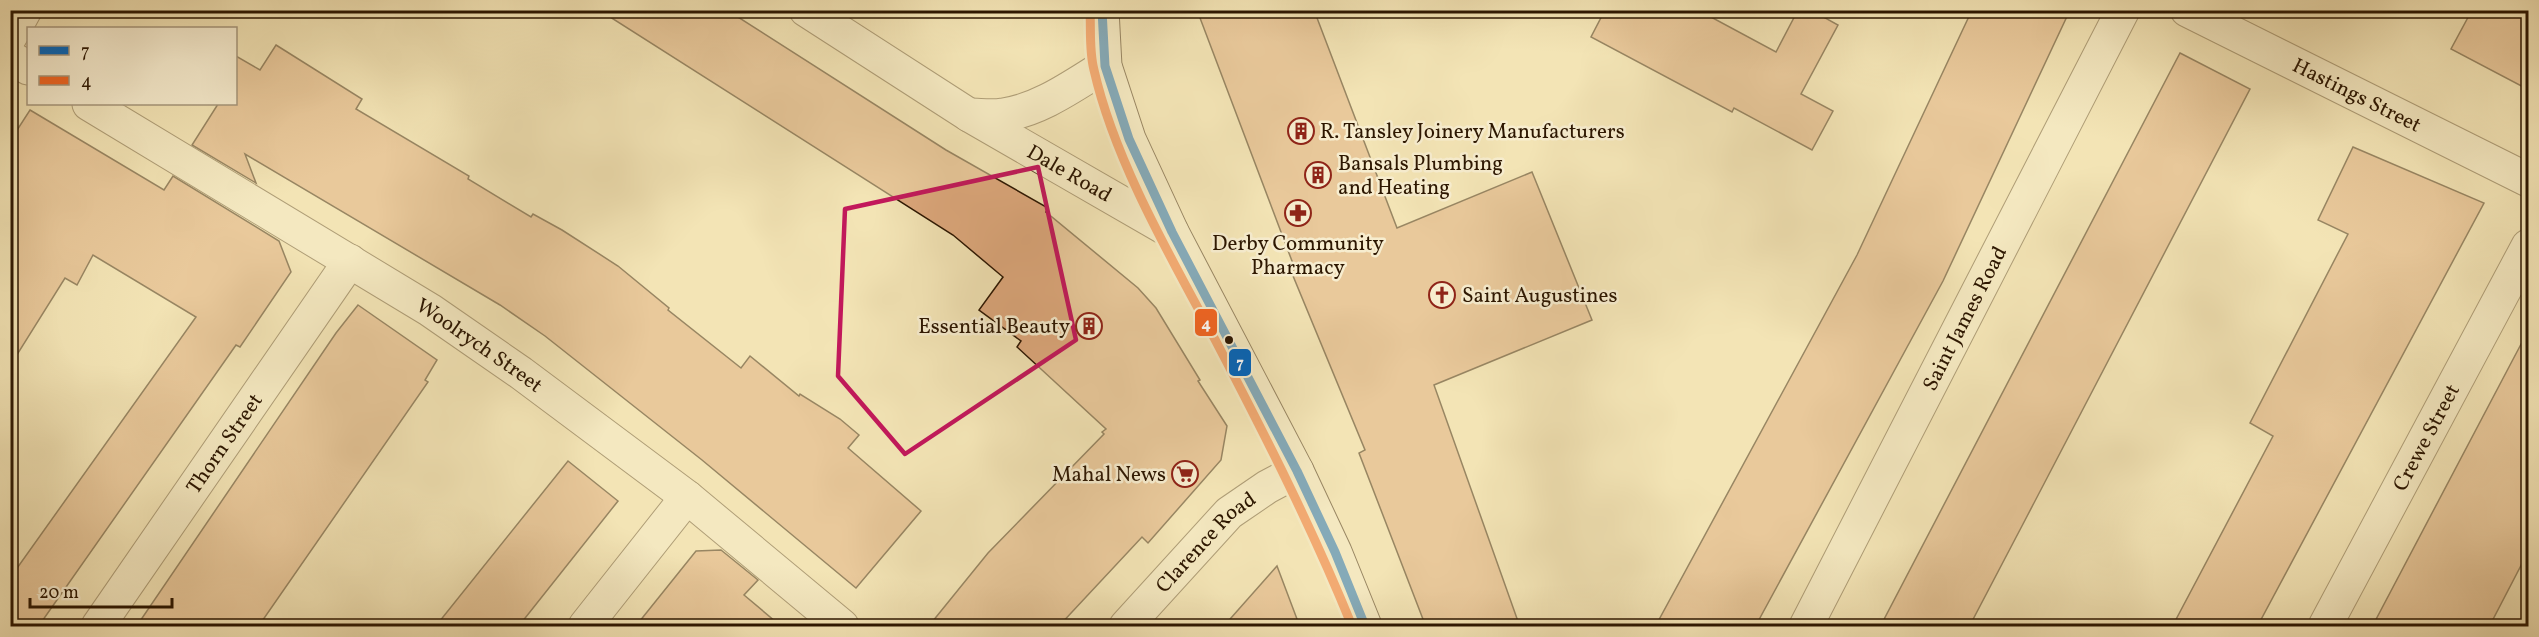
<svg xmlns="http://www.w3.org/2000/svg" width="2539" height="637" font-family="Vollkorn,serif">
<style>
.building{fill:#dda87c;stroke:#2c1600;stroke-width:1.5}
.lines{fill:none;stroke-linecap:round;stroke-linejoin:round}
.street-casing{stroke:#5e4a2d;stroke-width:35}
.secondary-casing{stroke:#2c1600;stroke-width:35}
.street{stroke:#f7edcf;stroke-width:33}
.secondary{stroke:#f7edcf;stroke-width:33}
.bus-1-casing{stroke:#f7edcf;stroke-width:14}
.bus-2-casing{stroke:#f7edcf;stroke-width:14}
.bus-1{stroke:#0065bd;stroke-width:9}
.bus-2{stroke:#f26522;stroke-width:9}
.marked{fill:none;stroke:#c2185b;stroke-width:4.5;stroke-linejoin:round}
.bus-dot{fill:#2c1600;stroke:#f7edcf;stroke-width:2}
.labels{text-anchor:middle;stroke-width:5;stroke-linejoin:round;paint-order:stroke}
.street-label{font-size:21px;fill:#2c1600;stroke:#f7edcf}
.poi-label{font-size:21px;fill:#2c1600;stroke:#f7edcf;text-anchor:start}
.line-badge{stroke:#f7edcf;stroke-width:2}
.badge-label{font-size:16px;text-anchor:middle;font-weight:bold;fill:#fff}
</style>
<rect width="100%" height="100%" fill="#f3e4b5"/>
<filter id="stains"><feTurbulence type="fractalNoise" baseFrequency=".00333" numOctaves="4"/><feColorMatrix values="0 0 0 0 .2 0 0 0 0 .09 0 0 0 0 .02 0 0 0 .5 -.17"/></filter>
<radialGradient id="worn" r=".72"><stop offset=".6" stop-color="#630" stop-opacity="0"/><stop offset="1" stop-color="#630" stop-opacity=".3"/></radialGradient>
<g class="building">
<path d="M599,10H727L946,150L1048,208L1046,212L1138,288L1156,308L1200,380L1198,381L1227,426L1221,460L1148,543L1142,537L1058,627H928L988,553L1104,434L1102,432L1106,429L1017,347L1021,341L979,310L1003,277L953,235Z"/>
<path d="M1197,10H1314L1397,228L1532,172L1592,320L1434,385L1520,627H1426L1359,453L1365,450L1291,271L1295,269Z"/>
<path d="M1605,10H1698L1776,52L1798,10H1811L1838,25L1801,94L1833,111L1812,150L1734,108L1732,112L1591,37Z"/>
<path d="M1972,10H2070L1943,281L1755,627H1655L1857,255Z"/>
<path d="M2472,10H2529V90L2451,49Z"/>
<path d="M276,45L362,99L356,109L469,176L468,179L531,217L533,214L562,230L618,266L669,308L668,310L741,368L750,356L799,396L800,394L840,419L859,435L848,448L921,511L856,588L702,460L545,336L500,305L245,154L256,183L192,145L218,104H236V56L260,70Z"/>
<path d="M2180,53L2250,89L2023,524L1969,627H1880Z"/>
<path d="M30,110L164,190L173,176L279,241L291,272L240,347L236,345L38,627H10V578L196,317L93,255L77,285L65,278L10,366V141Z"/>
<path d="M2353,147L2484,203L2257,627H2172L2273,436L2250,423L2348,234L2318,220Z"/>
<path d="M358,305L437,360L425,380L428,382L258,627H136L336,333Z"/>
<path d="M2529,329V550L2489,627H2372Z"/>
<path d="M568,461L618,501L518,627H435Z"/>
<path d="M721,550L758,580L744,595L782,627H635L696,551Z"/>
<path d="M1277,566L1300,627H1223Z"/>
</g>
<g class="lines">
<defs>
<g id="street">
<path id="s1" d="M806,10L969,115L1172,232"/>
<path id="s2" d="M2187,10L2528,180"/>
<path d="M10,37L25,10"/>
<path d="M10,57L28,68"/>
<path id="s3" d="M89,104L430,310L521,373L687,497L842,626"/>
<path d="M969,115C980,115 992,117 1003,115C1040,110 1074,85 1105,66"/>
<path id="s4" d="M98,626L350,261"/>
<path d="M585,626L687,497"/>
<path id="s5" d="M1126,626L1229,513L1267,487L1297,471"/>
<path id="s6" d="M1806,626L2123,10"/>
<path id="s7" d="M2325,626L2528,246"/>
</g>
<path id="secondary" d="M1102,10L1105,66L1129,139L1172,232L1297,471L1335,552L1365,626"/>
</defs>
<use href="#street" class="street-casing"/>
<use href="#secondary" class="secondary-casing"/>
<use href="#street" class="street"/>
<use href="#secondary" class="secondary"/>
<defs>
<path id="bus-1" d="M1102,10L1105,66L1129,139L1172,232L1297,471L1335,552L1365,626"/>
<path id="bus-2" d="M1090,11C1091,30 1089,51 1094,70C1115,163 1174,263 1219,347C1267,439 1313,530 1352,626"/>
</defs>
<use href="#bus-1" class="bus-1-casing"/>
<use href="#bus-2" class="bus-2-casing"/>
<use href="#bus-1" class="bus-1"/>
<use href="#bus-2" class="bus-2"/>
</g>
<path d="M0 0H2539V637H0ZM1038,167L1076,340L905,454L838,376L845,209Z" fill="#f3e4b5" fill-opacity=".55" fill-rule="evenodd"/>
<path class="marked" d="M1038,167L1076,340L905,454L838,376L845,209Z"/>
<defs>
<symbol id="building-ring" viewBox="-11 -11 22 22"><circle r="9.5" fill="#f7edcf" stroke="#8f2418" stroke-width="1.5"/><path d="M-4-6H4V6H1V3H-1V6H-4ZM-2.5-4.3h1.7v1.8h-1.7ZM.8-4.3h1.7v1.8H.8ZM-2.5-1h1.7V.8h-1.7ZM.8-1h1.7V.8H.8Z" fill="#8f2418"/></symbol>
<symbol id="pharmacy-ring" viewBox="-11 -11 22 22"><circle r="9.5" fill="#f7edcf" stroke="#8f2418" stroke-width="1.5"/><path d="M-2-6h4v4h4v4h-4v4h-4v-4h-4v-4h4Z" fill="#8f2418"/></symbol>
<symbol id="church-ring" viewBox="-11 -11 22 22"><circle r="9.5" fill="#f7edcf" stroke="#8f2418" stroke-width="1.5"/><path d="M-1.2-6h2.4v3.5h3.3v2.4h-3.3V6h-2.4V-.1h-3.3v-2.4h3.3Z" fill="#8f2418"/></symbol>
<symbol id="supermarket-ring" viewBox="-11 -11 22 22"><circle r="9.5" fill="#f7edcf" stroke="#8f2418" stroke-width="1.5"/><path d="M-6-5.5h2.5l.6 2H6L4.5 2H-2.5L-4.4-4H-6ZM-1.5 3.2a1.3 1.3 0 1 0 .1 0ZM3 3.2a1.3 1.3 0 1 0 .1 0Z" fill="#8f2418"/></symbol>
</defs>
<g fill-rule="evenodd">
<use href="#building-ring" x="1286" y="116" width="30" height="30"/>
<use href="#building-ring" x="1303" y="160" width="30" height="30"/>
<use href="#pharmacy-ring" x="1283" y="198" width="30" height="30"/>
<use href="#church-ring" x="1427" y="280" width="30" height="30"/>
<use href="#building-ring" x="1074" y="311" width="30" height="30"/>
<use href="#supermarket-ring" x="1170" y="459" width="30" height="30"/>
</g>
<circle class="bus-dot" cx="1229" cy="340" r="5"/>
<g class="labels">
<g class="street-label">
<text dy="7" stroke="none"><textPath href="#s2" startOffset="190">Hastings Street</textPath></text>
<text dy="7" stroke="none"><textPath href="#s1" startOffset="310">Dale Road</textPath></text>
<text dy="7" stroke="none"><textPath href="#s6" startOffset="346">Saint James Road</textPath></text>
<text dy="7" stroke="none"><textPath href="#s3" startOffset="459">Woolrych Street</textPath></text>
<text dy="7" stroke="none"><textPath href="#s7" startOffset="214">Crewe Street</textPath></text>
<text dy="7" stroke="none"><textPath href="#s4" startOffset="222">Thorn Street</textPath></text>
<text dy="7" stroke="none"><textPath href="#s5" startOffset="116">Clarence Road</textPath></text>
</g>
<g class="poi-label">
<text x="1320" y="138">R. Tansley Joinery Manufacturers</text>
<text x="1338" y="170">Bansals Plumbing<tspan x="1338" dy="24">and Heating</tspan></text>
<text x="1298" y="250" text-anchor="middle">Derby Community<tspan x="1298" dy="24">Pharmacy</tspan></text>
<text x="1462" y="302">Saint Augustines</text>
<text x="1070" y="333" text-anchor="end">Essential Beauty</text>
<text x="1166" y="481" text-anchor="end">Mahal News</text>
</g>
</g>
<g class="line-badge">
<rect x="1194" y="308" width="24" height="29" rx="6" fill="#f26522"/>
<rect x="1228" y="348" width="24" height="29" rx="6" fill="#0065bd"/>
</g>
<g class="badge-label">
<text x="1206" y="329">4</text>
<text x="1240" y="368">7</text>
</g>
<rect width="2539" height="637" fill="none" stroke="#f3e4b5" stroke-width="36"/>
<rect x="12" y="12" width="2515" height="613" fill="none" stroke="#2c1600" stroke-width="3"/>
<rect x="18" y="18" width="2503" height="601" fill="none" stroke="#2c1600" stroke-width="1.5"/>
<rect x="27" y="27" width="210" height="78" fill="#f7edcf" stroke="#a6977c" stroke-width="1.5"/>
<rect x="39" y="46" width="30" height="9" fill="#0065bd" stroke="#a6977c" stroke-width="1.5"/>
<text x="81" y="57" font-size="18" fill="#2c1600">7</text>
<rect x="39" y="76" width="30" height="9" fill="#f26522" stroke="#a6977c" stroke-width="1.5"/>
<text x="81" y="87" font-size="18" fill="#2c1600">4</text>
<path d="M30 598v9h142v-9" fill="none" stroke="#2c1600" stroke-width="3"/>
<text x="39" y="598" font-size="18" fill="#2c1600" stroke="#f7edcf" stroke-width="4.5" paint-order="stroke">20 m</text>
<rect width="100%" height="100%" filter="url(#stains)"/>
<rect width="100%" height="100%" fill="url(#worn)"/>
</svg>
